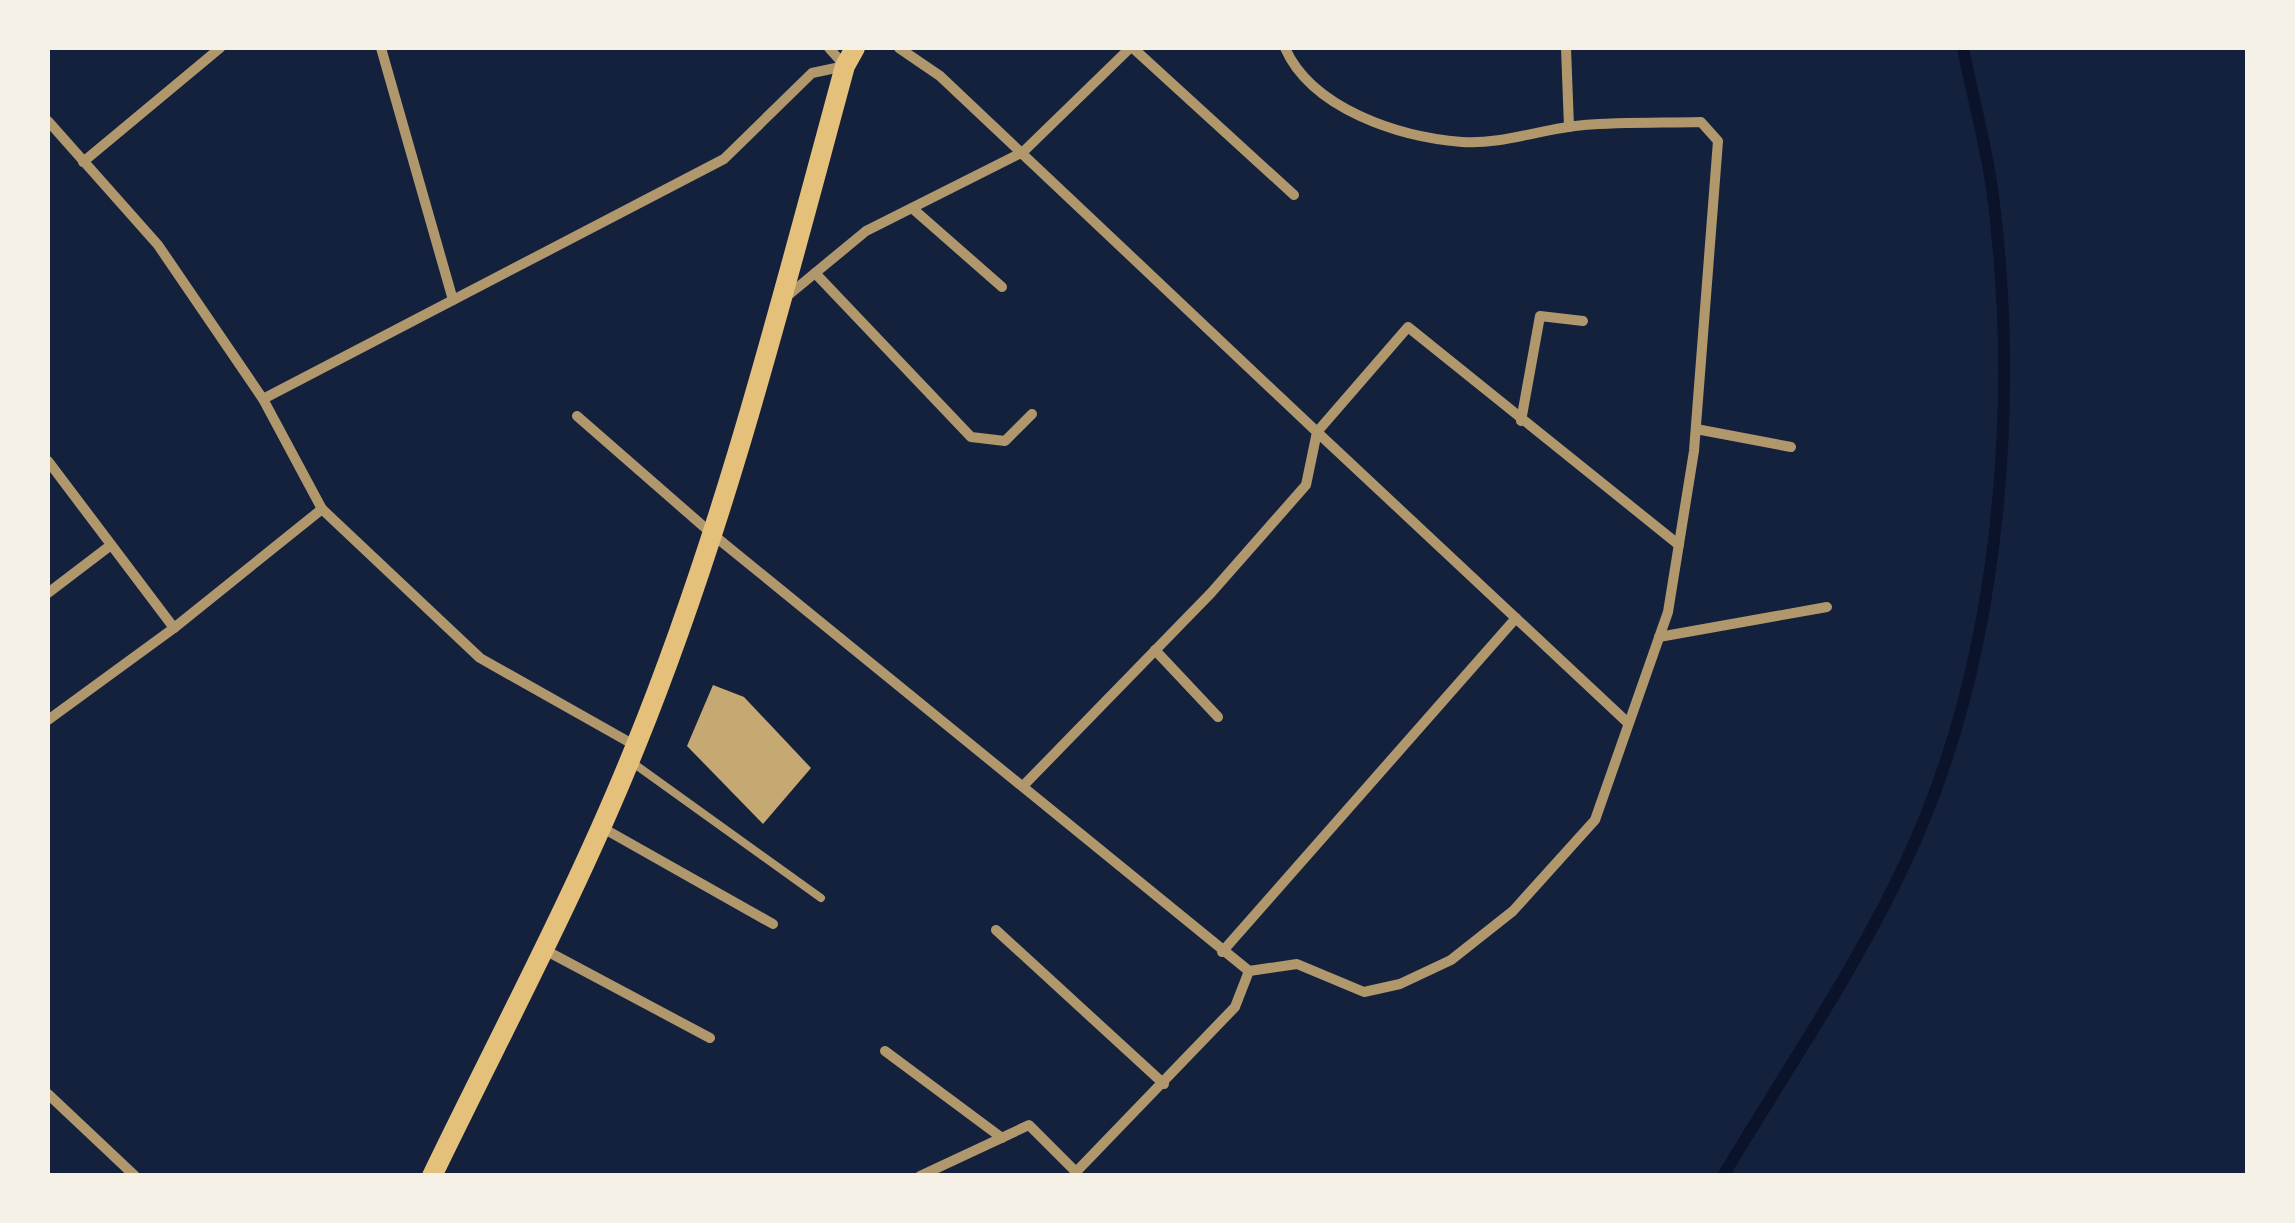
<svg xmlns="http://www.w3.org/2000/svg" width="2295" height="1223" font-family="Raleway,sans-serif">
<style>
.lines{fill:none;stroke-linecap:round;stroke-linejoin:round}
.stream{stroke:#0b132b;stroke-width:12}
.building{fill:#c6a872}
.service{stroke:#b1986c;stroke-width:8}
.minor{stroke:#b1986c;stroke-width:10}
.secondary{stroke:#e5c07b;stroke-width:20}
</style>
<rect width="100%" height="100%" fill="#14213d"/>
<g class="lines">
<path class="stream" d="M1723,1176C1792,1060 1873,945 1924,820C2002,630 2019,391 1992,188C1985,141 1972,94 1963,48"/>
</g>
<path class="building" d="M713,685L744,697L811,768L763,824L687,746Z"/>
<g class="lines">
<path class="service" d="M633,763L821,898"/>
<g class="minor">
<path d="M381,48L453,300"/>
<path d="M899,48L940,76L1317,432L1306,485L1211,593L1024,785"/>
<path d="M1133,48L1294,195"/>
<path d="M1566,48L1569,127"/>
<path d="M48,121L158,245L263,399L322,509L480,658L636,746"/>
<path d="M83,162L220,48"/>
<path d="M912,208L1002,287"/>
<path d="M815,273L971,437L1005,441L1032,414"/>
<path d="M786,297L866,231L1023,152L1130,48"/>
<path d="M263,399L724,159L812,73L845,66L829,48"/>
<path d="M577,416L711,533L1249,971L1235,1007L1076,1172L1029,1125L920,1176"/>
<path d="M1521,421L1540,316L1583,321"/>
<path d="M1696,429L1791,447"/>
<path d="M48,461L174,628"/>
<path d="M48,593L111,545"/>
<path d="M1659,637L1827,607"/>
<path d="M1155,650L1218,717"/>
<path d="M48,720L174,628L322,509"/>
<path d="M1628,723L1317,432L1408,327L1679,545"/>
<path d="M601,827L773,924"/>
<path d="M996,930L1164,1084"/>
<path d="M543,949L710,1038"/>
<path d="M1222,952L1516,618"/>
<path d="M1249,971L1297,964L1364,992L1400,984L1451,960L1513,911L1595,820L1668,612L1694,451L1718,141L1701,122C1662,123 1623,122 1584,125C1545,128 1501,145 1462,142C1399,137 1312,109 1285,48"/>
<path d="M885,1051L1002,1138"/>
<path d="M48,1094L135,1176"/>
</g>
<path class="secondary" d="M432,1176C501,1033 577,892 636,745C725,526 783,294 845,66L855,48"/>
</g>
<rect width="2295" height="1223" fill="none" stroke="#f6f1e7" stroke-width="100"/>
</svg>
